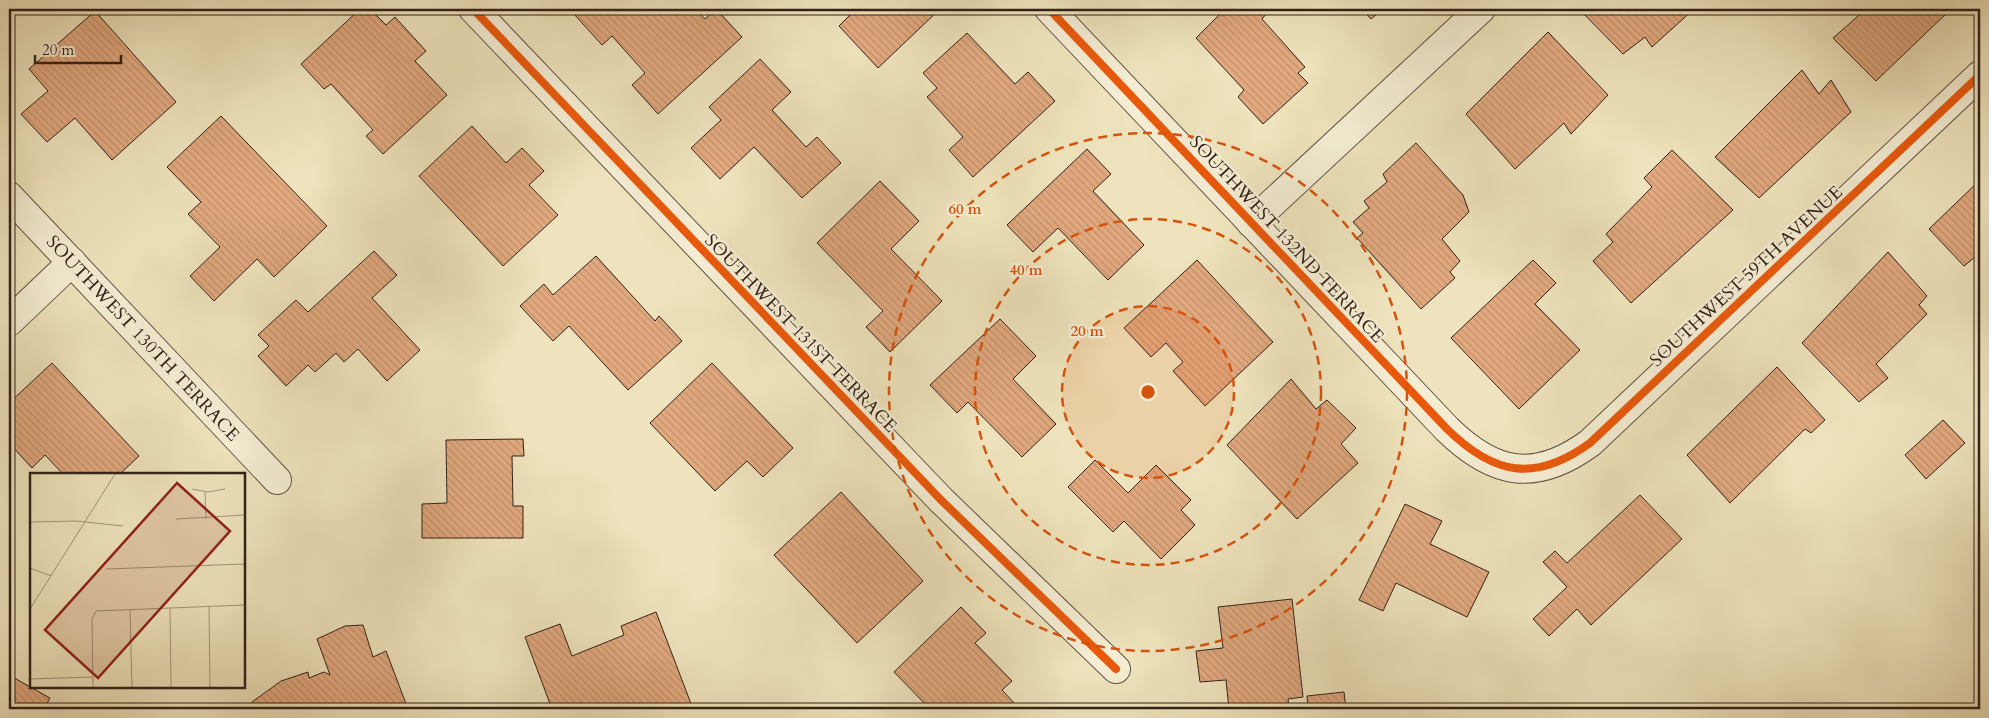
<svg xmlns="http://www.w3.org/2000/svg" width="1989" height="718" font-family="Cardo,serif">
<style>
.building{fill:url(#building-back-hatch);stroke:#322019}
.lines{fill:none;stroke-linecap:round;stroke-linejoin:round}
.minor-casing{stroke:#615142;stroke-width:30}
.minor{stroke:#f4edd3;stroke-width:28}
.cycleway-casing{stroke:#f4edd3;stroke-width:11}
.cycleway{stroke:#e8590c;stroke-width:8}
.ring{fill:none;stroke:#d6530d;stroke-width:2.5;stroke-dasharray:9 6}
.labels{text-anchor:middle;stroke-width:4.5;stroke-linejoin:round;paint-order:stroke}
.street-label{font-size:18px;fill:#322019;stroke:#f4edd3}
.inset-road{fill:none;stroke:#a3957b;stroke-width:1}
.view{fill:#8f2418;fill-opacity:0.15;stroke:#8f2418;stroke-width:2.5}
.inset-edge{fill:none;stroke:#322019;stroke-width:2.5}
.centre{fill:#d6530d;stroke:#f4edd3;stroke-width:2.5}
.ring-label{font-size:15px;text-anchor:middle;font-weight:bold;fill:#d6530d;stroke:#f4edd3;stroke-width:4.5;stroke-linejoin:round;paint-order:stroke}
</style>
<defs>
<pattern id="building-back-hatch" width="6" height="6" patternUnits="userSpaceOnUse" patternTransform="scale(1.25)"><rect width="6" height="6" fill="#e2a97f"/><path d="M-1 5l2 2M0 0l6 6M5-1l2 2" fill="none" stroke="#c2916d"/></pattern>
</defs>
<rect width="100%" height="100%" fill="#eee3bc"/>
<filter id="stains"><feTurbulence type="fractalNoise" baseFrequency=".004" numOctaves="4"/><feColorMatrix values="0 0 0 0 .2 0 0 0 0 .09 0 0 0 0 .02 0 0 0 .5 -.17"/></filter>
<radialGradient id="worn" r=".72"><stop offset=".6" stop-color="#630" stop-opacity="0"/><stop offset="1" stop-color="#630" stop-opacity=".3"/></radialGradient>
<g class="building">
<path d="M360,9H370L386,25L395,17L426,51L415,61L447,95L383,154L366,136L373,130L331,84L324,89L301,64Z"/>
<path d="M577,9H695L705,19L716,9L742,37L658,114L632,85L645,73L612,36L602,45L573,13Z"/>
<path d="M856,9H940L878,68L839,26Z"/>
<path d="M1225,9H1270L1262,19L1305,67L1298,73L1308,83L1263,124L1238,97L1244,90L1196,38Z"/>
<path d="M1362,9H1383L1371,19Z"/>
<path d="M1583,9H1694L1652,47L1645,37L1623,54L1581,11Z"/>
<path d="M1866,9H1951L1876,81L1833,38Z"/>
<path d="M95,11L176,102L112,160L75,118L47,142L21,114L48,91L29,69Z"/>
<path d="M1548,32L1608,95L1571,134L1564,123L1515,169L1466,114Z"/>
<path d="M967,33L1015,84L1028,72L1055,101L973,177L949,150L963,137L927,97L937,88L923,73Z"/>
<path d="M760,59L791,92L772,110L806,147L817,137L841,163L802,198L754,147L720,179L691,148L721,120L709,107Z"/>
<path d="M1802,70L1819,94L1831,80L1851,112L1759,198L1715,157Z"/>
<path d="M221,116L327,226L274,277L257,259L214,301L190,276L220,247L188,214L201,202L167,167Z"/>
<path d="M472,126L506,163L522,148L544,171L529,185L558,215L503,266L419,176Z"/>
<path d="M1416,143L1463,195L1469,212L1442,239L1460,261L1450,272L1455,278L1421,309L1357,238L1363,233L1353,222L1369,208L1364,201L1387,182L1383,174Z"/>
<path d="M1087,149L1111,174L1093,191L1144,245L1108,280L1058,228L1033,252L1007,225Z"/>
<path d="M1672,150L1733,210L1631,303L1593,261L1613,242L1606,234L1652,187L1644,178Z"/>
<path d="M1980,180V253L1964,266L1929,229Z"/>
<path d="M880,181L919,221L891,249L942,301L890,352L866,327L883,311L817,243Z"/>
<path d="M374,251L397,275L372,298L420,350L387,381L358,349L344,362L336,353L315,372L308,365L286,386L258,356L269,346L258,335L296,300L308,312Z"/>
<path d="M1888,252L1927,296L1919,305L1927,314L1876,364L1888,378L1859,402L1802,343Z"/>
<path d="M596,256L655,321L659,316L682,341L628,390L569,326L553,341L520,306L544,284L553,295Z"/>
<path d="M1197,260L1273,342L1205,406L1173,371L1183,362L1166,343L1151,357L1124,328Z"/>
<path d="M1533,260L1556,283L1535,304L1580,350L1519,409L1451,338Z"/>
<path d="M1000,319L1036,356L1013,379L1056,424L1022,457L968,402L957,413L930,385Z"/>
<path d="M52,363L139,456L120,474H63L45,455L32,468L9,443V403Z"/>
<path d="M712,363L793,448L763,477L747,461L715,491L650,423Z"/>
<path d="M1777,367L1825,420L1811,433L1805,429L1730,503L1687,455Z"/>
<path d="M1291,379L1316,409L1327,400L1356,428L1341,444L1358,463L1297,519L1227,445Z"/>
<path d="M1943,420L1965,443L1926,479L1905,455Z"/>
<path d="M523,439L524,456H512L513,506H523V538H422V504L447,503L446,440Z"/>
<path d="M1095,460L1128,493L1156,465L1191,500L1181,510L1195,525L1161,559L1124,521L1113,532L1068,487Z"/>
<path d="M841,492L923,581L857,643L774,555Z"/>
<path d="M1640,495L1682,539L1591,625L1577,609L1549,636L1533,619L1567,587L1543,562L1555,551L1567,563Z"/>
<path d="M1405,504L1442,521L1430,544L1489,572L1467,617L1396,583L1383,611L1359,600Z"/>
<path d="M1292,599L1303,697L1288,699L1289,709H1229L1226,680L1200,682L1196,651L1223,648L1218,607Z"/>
<path d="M961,607L986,633L975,643L1012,681L1002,690L1015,704L1009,709H930L894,672Z"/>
<path d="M656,612L693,709H552L525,637L560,624L572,656L624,635L621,626Z"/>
<path d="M363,625L373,657L386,651L408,709H254L252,702L281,681L308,672L309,678L324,672L330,675L317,639L345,626Z"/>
<path d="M9,675L50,698L44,709H9Z"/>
<path d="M1344,692L1346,709H1308L1307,696Z"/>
</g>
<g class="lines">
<defs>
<g id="minor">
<path d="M473,9L941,500L1116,669"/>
<path d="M1049,9L1447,429C1494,475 1535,483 1590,443L1980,75"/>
<path d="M9,196L277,480"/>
<path d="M1251,223L1481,9"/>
<path d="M9,322L72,262"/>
</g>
</defs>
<use href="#minor" class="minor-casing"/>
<use href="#minor" class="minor"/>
<defs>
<g id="cycleway">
<path d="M473,9L941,500L1116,669"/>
<path d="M1049,9L1447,429C1494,475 1535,483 1590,443L1980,75"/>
</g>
</defs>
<use href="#cycleway" class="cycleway-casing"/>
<use href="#cycleway" class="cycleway"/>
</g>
<circle cx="1148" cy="392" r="86" fill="#d6530d" fill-opacity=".12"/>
<g class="ring">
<circle cx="1148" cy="392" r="86"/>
<circle cx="1148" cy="392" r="173"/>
<circle cx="1148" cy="392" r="259"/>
</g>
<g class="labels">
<g class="street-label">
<text transform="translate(1287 239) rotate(47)" y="6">SOUTHWEST 132ND TERRACE</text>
<text transform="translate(1746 276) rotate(-43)" y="6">SOUTHWEST 59TH AVENUE</text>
<text transform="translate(801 333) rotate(46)" y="6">SOUTHWEST 131ST TERRACE</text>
<text transform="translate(143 338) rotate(47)" y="6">SOUTHWEST 130TH TERRACE</text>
</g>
</g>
<g transform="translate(30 473)">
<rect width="215" height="215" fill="#eee3bc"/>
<path class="inset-road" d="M162,16L178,19L195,16M175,19L176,46M146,46L215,42M0,49L46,48L93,53M0,95L21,103M76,96L215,91M179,133L180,214M140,135L141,214M0,136L85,1M100,136L102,214M0,206L63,204M63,214L62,146L66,138L215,132"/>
<path class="view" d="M147,10L200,58L68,205L15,157Z"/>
<rect width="215" height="215" class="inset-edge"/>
</g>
<circle cx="1148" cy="392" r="8" class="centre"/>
<g class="ring-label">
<text x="965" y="214">60 m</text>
<text x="1026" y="275">40 m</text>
<text x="1087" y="336">20 m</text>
</g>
<rect width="1989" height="718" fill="none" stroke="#eee3bc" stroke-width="30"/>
<rect x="10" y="10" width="1969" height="698" fill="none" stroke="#322019" stroke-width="2.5"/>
<rect x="15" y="15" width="1959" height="688" fill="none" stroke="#322019"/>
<path d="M35 55v8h86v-8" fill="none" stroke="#322019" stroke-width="2.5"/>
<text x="42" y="55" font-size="15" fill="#322019" stroke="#f4edd3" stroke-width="4" paint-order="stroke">20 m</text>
<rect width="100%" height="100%" filter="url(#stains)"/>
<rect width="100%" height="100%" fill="url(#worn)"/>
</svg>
